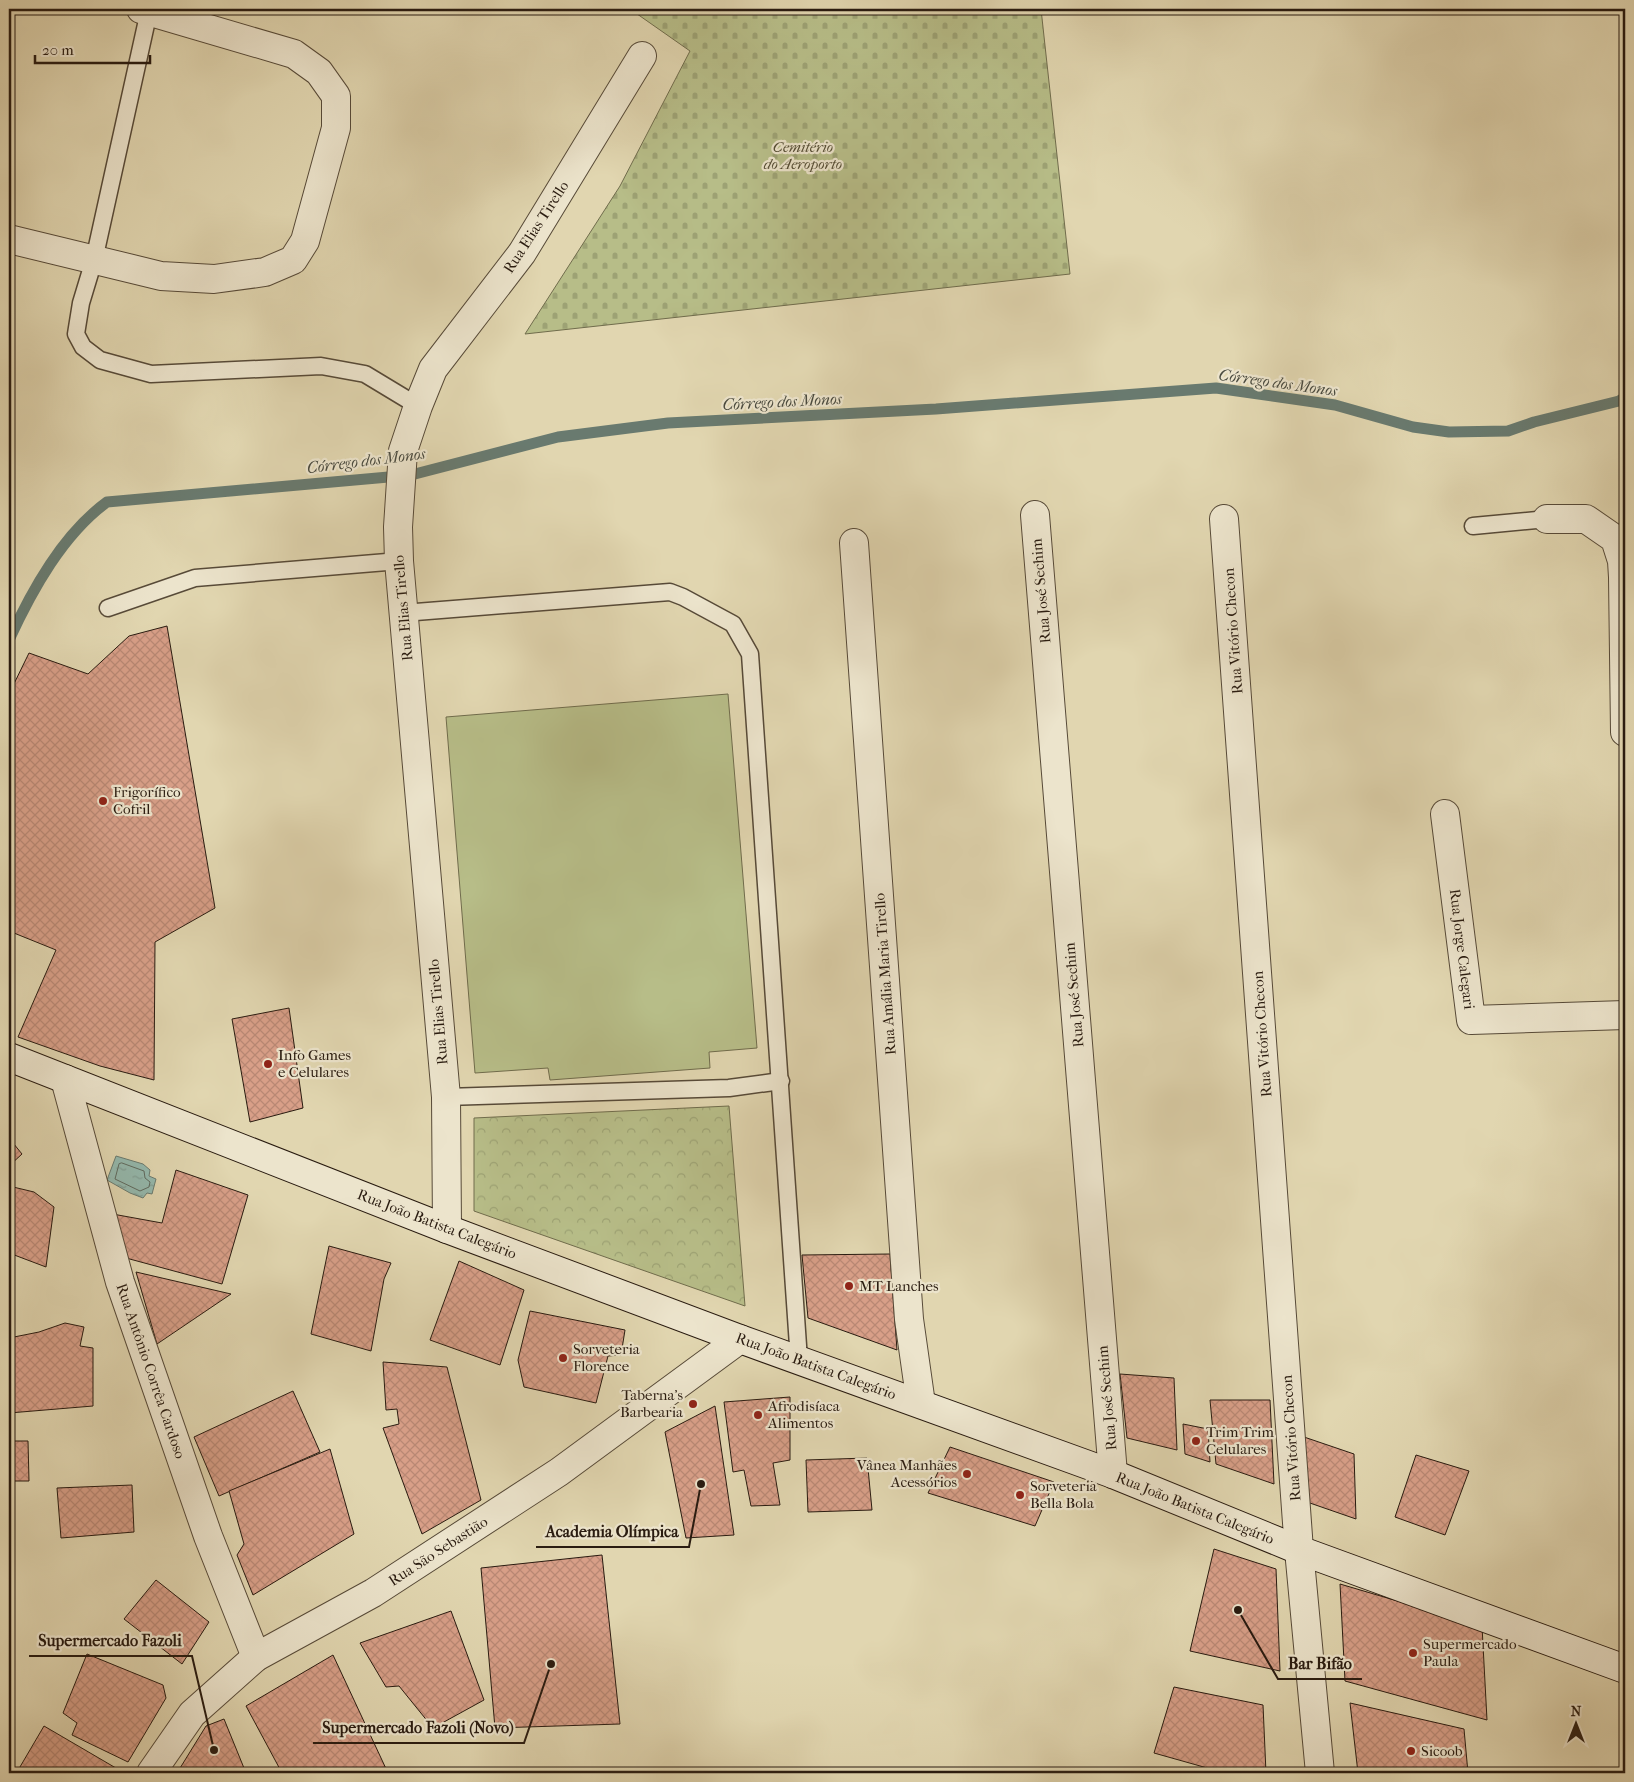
<svg xmlns="http://www.w3.org/2000/svg" width="1634" height="1782" font-family="'IM FELL French Canon',serif">
<style>
.forest{fill:url(#forest-crowns);stroke:#706c4c}
.cemetery{fill:url(#cemetery-stones);stroke:#706c4c}
.garden{fill:#b7bd88;stroke:#706c4c}
.water{fill:url(#water-ripples);stroke:#697a6f}
.lines{fill:none;stroke-linecap:round;stroke-linejoin:round}
.shore{stroke:#5e6a5f;stroke-width:1}
.stream{stroke:#697a6f;stroke-width:11}
.building{fill:url(#building-cross-hatch);stroke:#291b10}
.lane-casing{stroke:#574a38;stroke-width:19}
.street-casing{stroke:#574a38;stroke-width:30}
.secondary-casing{stroke:#291b10;stroke-width:30}
.lane{stroke:#ece4cc;stroke-width:16}
.street{stroke:#ece4cc;stroke-width:28}
.secondary{stroke:#ece4cc;stroke-width:28}
.poi-dot{fill:#8f2418;stroke:#ece4cc;stroke-width:2}
.labels{text-anchor:middle;stroke-width:4.5;stroke-linejoin:round;paint-order:stroke}
.park-label{font-size:15px;font-style:italic;fill:#544c34;stroke:#ece4cc}
.street-label{font-size:15px;fill:#291b10;stroke:#ece4cc}
.poi-label{font-size:15px;fill:#291b10;stroke:#ece4cc;text-anchor:start}
.water-label{font-size:16px;font-style:italic;fill:#494a3f;stroke:#ece4cc}
.leader{fill:none;stroke:#291b10;stroke-width:2}
.callout-dot{fill:#291b10;stroke:#ece4cc;stroke-width:2}
.callout-label{font-size:16px;text-anchor:middle;font-weight:bold;fill:#291b10;stroke:#ece4cc;stroke-width:4.5;stroke-linejoin:round;paint-order:stroke}
</style>
<defs>
<pattern id="forest-crowns" width="20" height="18" patternUnits="userSpaceOnUse" patternTransform="scale(1.25)"><rect width="20" height="18" fill="#b7bd88"/><path d="M2 6a3 3 0 1 1 6 0M12 15a3 3 0 1 1 6 0" fill="none" stroke="#9da274"/></pattern>
<pattern id="cemetery-stones" width="16" height="16" patternUnits="userSpaceOnUse" patternTransform="scale(1.25)"><rect width="16" height="16" fill="#b7bd88"/><path d="M2 7V4a2 2 0 0 1 4 0v3zM10 15v-3a2 2 0 0 1 4 0v3z" fill="#9da274"/></pattern>
<pattern id="water-ripples" width="26" height="14" patternUnits="userSpaceOnUse" patternTransform="scale(1.25)"><rect width="26" height="14" fill="#94b9ae"/><path d="M2 4q2-2 4 0t4 0M15 11q2-2 4 0t4 0" fill="none" stroke="#809e95"/></pattern>
<pattern id="building-cross-hatch" width="8" height="8" patternUnits="userSpaceOnUse" patternTransform="scale(1.25)"><rect width="8" height="8" fill="#d89f88"/><path d="M0 0l8 8M0 8l8-8" fill="none" stroke="#b98874"/></pattern>
</defs>
<rect width="100%" height="100%" fill="#e1d6b0"/>
<filter id="stains"><feTurbulence type="fractalNoise" baseFrequency=".004" numOctaves="4"/><feColorMatrix values="0 0 0 0 .2 0 0 0 0 .09 0 0 0 0 .02 0 0 0 .5 -.17"/></filter>
<radialGradient id="worn" r=".72"><stop offset=".6" stop-color="#630" stop-opacity="0"/><stop offset="1" stop-color="#630" stop-opacity=".3"/></radialGradient>
<path class="forest" d="M729,1106L745,1306L474,1211V1118Z"/>
<path class="cemetery" d="M630,9H1041L1070,274L525,334L620,186L690,51Z"/>
<path class="garden" d="M728,694L757,1048L709,1052L710,1068L550,1080L548,1068L475,1073L446,717Z"/>
<path class="water" d="M116,1156L143,1164L150,1170L149,1176L156,1179L152,1194L147,1193L143,1198L130,1193L107,1180Z"/>
<g class="lines">
<path class="shore" d="M122,1163L144,1171L145,1178L150,1182L149,1187L140,1191L115,1179L119,1164Z"/>
<path class="stream" d="M9,640C32,590 63,534 107,502L411,475L558,437L668,423L936,409L1216,388L1335,405L1413,427L1449,432L1508,431L1534,422L1619,401L1625,397"/>
</g>
<g class="building">
<path d="M167,626L215,908L155,942L154,1080L100,1066L18,1037L56,950L9,931V694L29,653L88,674L129,636Z"/>
<path d="M289,1008L303,1108L250,1122L232,1019Z"/>
<path d="M9,1138L22,1154L9,1166Z"/>
<path d="M176,1170L248,1195L222,1284L126,1258L107,1213L162,1223Z"/>
<path d="M9,1186L34,1192L54,1207L46,1267L9,1253Z"/>
<path d="M329,1246L391,1263L384,1279L371,1351L311,1334Z"/>
<path d="M890,1254L897,1350L808,1318L802,1255Z"/>
<path d="M459,1261L524,1290L500,1365L430,1340Z"/>
<path d="M136,1272L231,1294L157,1344Z"/>
<path d="M530,1311L625,1330L621,1355L608,1356L596,1403L524,1387L518,1360Z"/>
<path d="M65,1323L84,1327L80,1346L93,1348V1406L9,1413V1338L39,1332Z"/>
<path d="M383,1362L447,1367L481,1500L422,1534L383,1428L399,1424L397,1409L386,1410Z"/>
<path d="M1120,1374L1174,1378L1177,1450L1127,1438Z"/>
<path d="M293,1391L320,1452L219,1496L194,1437Z"/>
<path d="M790,1397V1460L773,1463L780,1505L751,1506L744,1470L733,1472L724,1402Z"/>
<path d="M1210,1400H1270L1274,1484L1216,1464Z"/>
<path d="M715,1406L734,1535L686,1538L665,1432Z"/>
<path d="M1183,1424L1208,1429L1210,1462L1185,1454Z"/>
<path d="M1304,1437L1354,1454L1356,1519L1307,1502Z"/>
<path d="M9,1441H28L29,1481H9Z"/>
<path d="M950,1447L1054,1482L1035,1526L928,1493Z"/>
<path d="M330,1449L354,1534L253,1595L237,1555L244,1544L229,1491Z"/>
<path d="M1416,1455L1469,1471L1445,1535L1395,1517Z"/>
<path d="M867,1458L872,1510L808,1512L806,1460Z"/>
<path d="M132,1485L134,1532L61,1538L57,1488Z"/>
<path d="M1214,1549L1276,1569L1280,1671L1190,1651Z"/>
<path d="M602,1555L620,1724L495,1728L481,1568Z"/>
<path d="M156,1580L209,1622L182,1664L124,1619Z"/>
<path d="M1340,1584L1482,1626L1487,1720L1345,1681Z"/>
<path d="M451,1611L484,1700L433,1728L399,1686L386,1687L360,1643Z"/>
<path d="M87,1654L163,1685L166,1698L128,1762L72,1735L77,1723L63,1713Z"/>
<path d="M333,1655L388,1773H282L246,1706Z"/>
<path d="M1174,1687L1263,1705L1266,1773H1225L1154,1753Z"/>
<path d="M1350,1703L1464,1729L1468,1773H1358Z"/>
<path d="M224,1719L246,1773H177L206,1726Z"/>
<path d="M44,1726L121,1771L119,1773H19L17,1772Z"/>
</g>
<g class="lines">
<defs>
<g id="lane">
<path d="M149,11L94,260L81,303L76,334L83,347L100,360L151,374L321,366L365,374L418,406"/>
<path d="M1473,526L1547,519"/>
<path d="M108,608L195,578L399,561"/>
<path d="M403,613L670,592L683,597L733,624L750,654L799,1360"/>
<path d="M446,1097L729,1088L781,1081"/>
</g>
<g id="street">
<path d="M9,239L161,276L214,279L265,272L293,260L305,241L336,128V96L319,72L294,54L141,9"/>
<path d="M1035,515L1113,1474"/>
<path d="M1224,519L1299,1550L1320,1773"/>
<path d="M1547,519H1586L1615,539L1622,561L1623,577L1625,732"/>
<path d="M854,543L909,1319L921,1404"/>
<path d="M1445,814L1471,1020L1625,1015"/>
<path d="M65,1079L120,1282L208,1536L256,1657"/>
<path d="M447,1229L446,1097L399,561L398,527L403,451L418,406L433,369L522,253L642,56"/>
<path d="M151,1773L192,1714L256,1657L373,1593L559,1472L740,1339"/>
</g>
<path id="secondary" d="M9,1057L447,1229L740,1339L1113,1474L1299,1550L1625,1669"/>
</defs>
<use href="#lane" class="lane-casing"/>
<use href="#street" class="street-casing"/>
<use href="#secondary" class="secondary-casing"/>
<use href="#lane" class="lane"/>
<use href="#street" class="street"/>
<use href="#secondary" class="secondary"/>
</g>
<g class="poi-dot">
<circle cx="103" cy="801" r="5"/>
<circle cx="268" cy="1064" r="5"/>
<circle cx="849" cy="1286" r="5"/>
<circle cx="563" cy="1358" r="5"/>
<circle cx="693" cy="1404" r="5"/>
<circle cx="758" cy="1415" r="5"/>
<circle cx="1196" cy="1441" r="5"/>
<circle cx="967" cy="1474" r="5"/>
<circle cx="1020" cy="1495" r="5"/>
<circle cx="1413" cy="1653" r="5"/>
<circle cx="1411" cy="1751" r="5"/>
</g>
<g class="labels">
<g class="park-label">
<text x="803" y="152">Cemitério<tspan x="803" dy="17">do Aeroporto</tspan></text>
</g>
<g class="street-label">
<text transform="translate(536 227) rotate(-57)" y="5">Rua Elias Tirello</text>
<text transform="translate(1041 591) rotate(-95)" y="5">Rua José Sechim</text>
<text transform="translate(403 608) rotate(-95)" y="5">Rua Elias Tirello</text>
<text transform="translate(1233 631) rotate(-94)" y="5">Rua Vitório Checon</text>
<text transform="translate(1462 949) rotate(83)" y="5">Rua Jorge Calegari</text>
<text transform="translate(885 974) rotate(-94)" y="5">Rua Amália Maria Tirello</text>
<text transform="translate(1074 995) rotate(-95)" y="5">Rua José Sechim</text>
<text transform="translate(438 1012) rotate(-95)" y="5">Rua Elias Tirello</text>
<text transform="translate(1262 1034) rotate(-94)" y="5">Rua Vitório Checon</text>
<text transform="translate(437 1224) rotate(21)" y="5">Rua João Batista Calegário</text>
<text transform="translate(816 1366) rotate(20)" y="5">Rua João Batista Calegário</text>
<text transform="translate(151 1371) rotate(71)" y="5">Rua Antônio Corrêa Cardoso</text>
<text transform="translate(1107 1398) rotate(-95)" y="5">Rua José Sechim</text>
<text transform="translate(1291 1438) rotate(-94)" y="5">Rua Vitório Checon</text>
<text transform="translate(1195 1508) rotate(22)" y="5">Rua João Batista Calegário</text>
<text transform="translate(438 1551) rotate(-33)" y="5">Rua São Sebastião</text>
</g>
<g class="poi-label">
<text x="113" y="797">Frigorífico<tspan x="113" dy="17">Cofril</tspan></text>
<text x="278" y="1060">Info Games<tspan x="278" dy="17">e Celulares</tspan></text>
<text x="859" y="1291">MT Lanches</text>
<text x="573" y="1354">Sorveteria<tspan x="573" dy="17">Florence</tspan></text>
<text x="683" y="1400" text-anchor="end">Taberna's<tspan x="683" dy="17">Barbearia</tspan></text>
<text x="768" y="1411">Afrodisíaca<tspan x="768" dy="17">Alimentos</tspan></text>
<text x="1206" y="1437">Trim Trim<tspan x="1206" dy="17">Celulares</tspan></text>
<text x="957" y="1470" text-anchor="end">Vânea Manhães<tspan x="957" dy="17">Acessórios</tspan></text>
<text x="1030" y="1491">Sorveteria<tspan x="1030" dy="17">Bella Bola</tspan></text>
<text x="1423" y="1649">Supermercado<tspan x="1423" dy="17">Paula</tspan></text>
<text x="1421" y="1756">Sicoob</text>
</g>
<g class="water-label">
<text transform="translate(1278 382) rotate(8)" y="6">Córrego dos Monos</text>
<text transform="translate(782 401) rotate(-3)" y="6">Córrego dos Monos</text>
<text transform="translate(366 460) rotate(-7)" y="6">Córrego dos Monos</text>
</g>
</g>
<path class="leader" d="M701 1484L689 1547H536M214 1750L192 1656H29M1238 1610L1278 1679H1362M551 1664L524 1743H313"/>
<g class="callout-dot">
<circle cx="701" cy="1484" r="5"/>
<circle cx="214" cy="1750" r="5"/>
<circle cx="1238" cy="1610" r="5"/>
<circle cx="551" cy="1664" r="5"/>
</g>
<g class="callout-label">
<text x="612" y="1537">Academia Olímpica</text>
<text x="110" y="1646">Supermercado Fazoli</text>
<text x="1320" y="1669">Bar Bifão</text>
<text x="418" y="1733">Supermercado Fazoli (Novo)</text>
</g>
<rect width="1634" height="1782" fill="none" stroke="#e1d6b0" stroke-width="30"/>
<rect x="10" y="10" width="1614" height="1762" fill="none" stroke="#291b10" stroke-width="2.5"/>
<rect x="15" y="15" width="1604" height="1752" fill="none" stroke="#291b10"/>
<g transform="translate(1576 1724)" stroke="#ece4cc" stroke-width="4" paint-order="stroke">
<path d="M0-4L9 19L0 12L-9 19Z" fill="#291b10"/>
<text y="-8" font-size="14" font-weight="bold" text-anchor="middle" fill="#291b10">N</text>
</g>
<path d="M35 55v8h115v-8" fill="none" stroke="#291b10" stroke-width="2.5"/>
<text x="42" y="55" font-size="15" fill="#291b10" stroke="#ece4cc" stroke-width="4" paint-order="stroke">20 m</text>
<rect width="100%" height="100%" filter="url(#stains)"/>
<rect width="100%" height="100%" fill="url(#worn)"/>
</svg>
